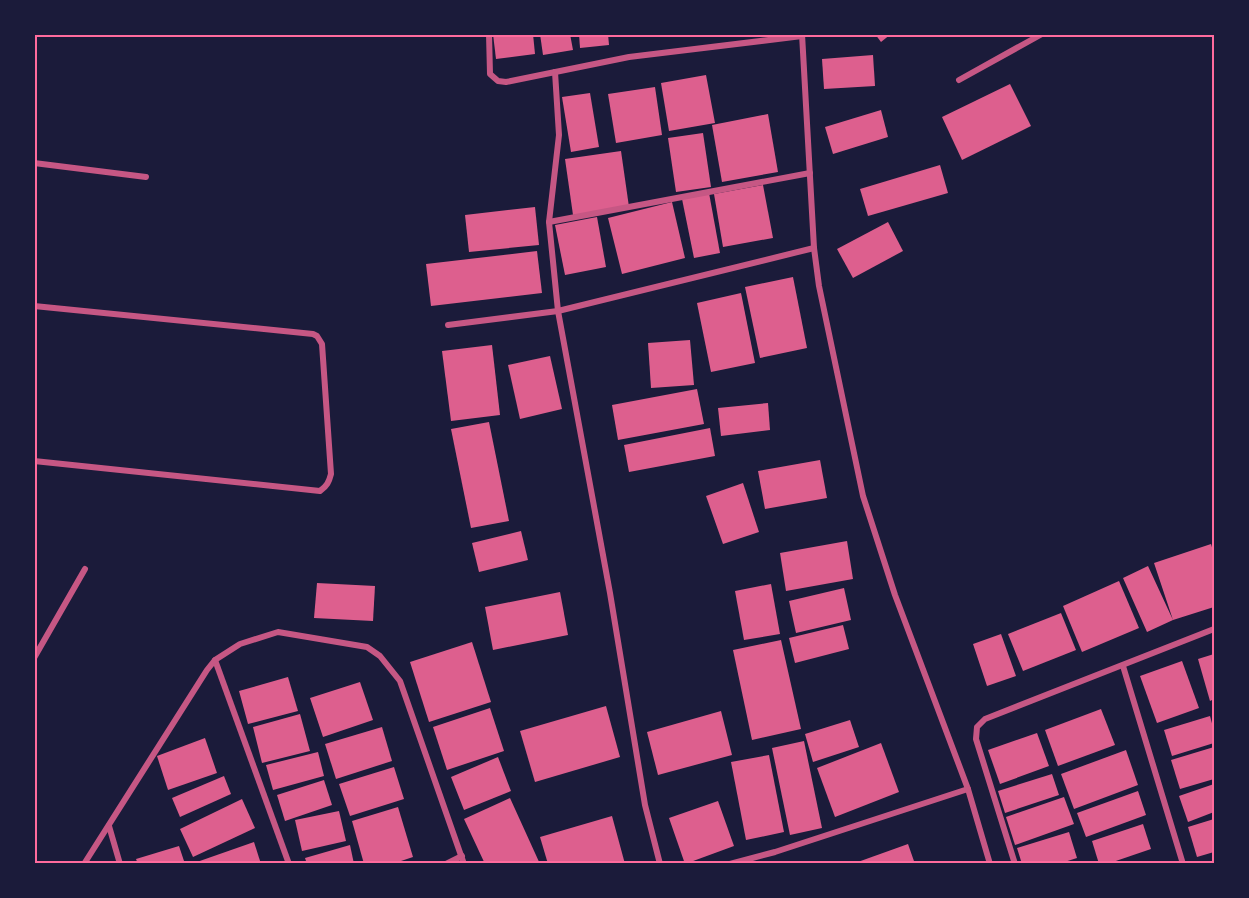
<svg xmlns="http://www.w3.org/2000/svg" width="1249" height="898" font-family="'Source Sans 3',sans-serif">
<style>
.building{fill:#dd5f8e}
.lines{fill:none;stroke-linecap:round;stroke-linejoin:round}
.minor{stroke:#c65784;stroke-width:6}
.neatline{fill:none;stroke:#ff6b9d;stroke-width:2}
</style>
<rect width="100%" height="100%" fill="#1b1b3a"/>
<g class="building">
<path d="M493,34H533L535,54L496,59Z"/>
<path d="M540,34H570L573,50L543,55Z"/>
<path d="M579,34H608L609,45L580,48Z"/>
<path d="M875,34H891L881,42Z"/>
<path d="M873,55L875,86L824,89L822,59Z"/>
<path d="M706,75L715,123L669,131L661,83Z"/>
<path d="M1010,84L1031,126L962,160L942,117Z"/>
<path d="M655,87L662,135L616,143L608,94Z"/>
<path d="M590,93L599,147L571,152L562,97Z"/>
<path d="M881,110L888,137L833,154L825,127Z"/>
<path d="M768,114L778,172L722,182L712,125Z"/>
<path d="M703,133L711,187L676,192L668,138Z"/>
<path d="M621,151L629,207L573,215L565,159Z"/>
<path d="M940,165L948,193L868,216L860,189Z"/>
<path d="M763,185L773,238L723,247L714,194Z"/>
<path d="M709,193L720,253L694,258L682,199Z"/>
<path d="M672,202L685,258L622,274L608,218Z"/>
<path d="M535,207L539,245L469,252L465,215Z"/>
<path d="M597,217L606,267L565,275L555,225Z"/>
<path d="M888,222L903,251L853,278L837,249Z"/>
<path d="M537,251L542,293L431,306L426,264Z"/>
<path d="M793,277L807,348L760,358L745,287Z"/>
<path d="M741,293L755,363L711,372L697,303Z"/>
<path d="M690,340L694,385L651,388L648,343Z"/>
<path d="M492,345L500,415L451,421L442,351Z"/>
<path d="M550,356L562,409L520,419L508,365Z"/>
<path d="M697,389L704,424L618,440L612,405Z"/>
<path d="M768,403L770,430L721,436L718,408Z"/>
<path d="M489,422L509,521L471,528L451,429Z"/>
<path d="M710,428L715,456L629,472L624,445Z"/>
<path d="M820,460L827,498L765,509L758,471Z"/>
<path d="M743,483L759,532L723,544L706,496Z"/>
<path d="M521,531L528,560L479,572L472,543Z"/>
<path d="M847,541L853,579L786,591L780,553Z"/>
<path d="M1211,544L1214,554V607L1173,620L1147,632L1123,578L1148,566L1173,620L1154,563Z"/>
<path d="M1119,581L1139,628L1082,652L1063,606Z"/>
<path d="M317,583L375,586L373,621L314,618Z"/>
<path d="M771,584L780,634L744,640L735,591Z"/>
<path d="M844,588L851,620L796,633L789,601Z"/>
<path d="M560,592L568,635L493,650L485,607Z"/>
<path d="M1061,613L1076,650L1023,671L1008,634Z"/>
<path d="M843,625L849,649L795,663L789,638Z"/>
<path d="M1001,634L1016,676L987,686L973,644Z"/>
<path d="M781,640L801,729L752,740L733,650Z"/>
<path d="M472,642L491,702L429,722L410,662Z"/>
<path d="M1214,654V699L1210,701L1198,659Z"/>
<path d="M1182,661L1199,708L1157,723L1140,676Z"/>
<path d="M288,677L298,711L248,724L239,691Z"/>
<path d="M360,682L373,720L323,737L310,698Z"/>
<path d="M606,706L620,757L535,782L520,731Z"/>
<path d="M490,708L504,751L447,770L433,727Z"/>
<path d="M1101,709L1115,745L1058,766L1045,730Z"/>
<path d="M721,711L732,755L658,775L647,732Z"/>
<path d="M300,714L310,751L262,763L253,727Z"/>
<path d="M1210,716L1214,731V743L1172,756L1164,730Z"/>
<path d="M850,720L859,747L813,762L805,734Z"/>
<path d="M382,727L392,761L336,779L325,744Z"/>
<path d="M1037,733L1049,766L1000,784L988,750Z"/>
<path d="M205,738L217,773L168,790L157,756Z"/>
<path d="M804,741L822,828L790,835L772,748Z"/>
<path d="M881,743L899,792L835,817L817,768Z"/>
<path d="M1214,747V779L1180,789L1171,760Z"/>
<path d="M1126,750L1138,785L1074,809L1061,774Z"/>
<path d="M318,752L324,776L273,790L266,765Z"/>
<path d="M769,755L784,832L746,840L731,762Z"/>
<path d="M498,757L511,791L464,810L451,777Z"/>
<path d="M394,767L404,799L350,816L339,784Z"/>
<path d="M1052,774L1059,795L1005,813L998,791Z"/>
<path d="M224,776L231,794L180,817L172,798Z"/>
<path d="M324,780L332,805L285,821L277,795Z"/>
<path d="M1214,784V812L1188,822L1179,796Z"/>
<path d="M1138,791L1146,815L1086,837L1077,813Z"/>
<path d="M1064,797L1074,824L1015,845L1006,817Z"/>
<path d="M510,798L540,864H485L464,819Z"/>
<path d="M242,799L255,828L193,857L180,829Z"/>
<path d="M718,801L734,846L685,864L669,818Z"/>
<path d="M398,807L413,857L392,864H364L352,821Z"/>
<path d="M339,811L346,841L302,851L295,820Z"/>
<path d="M612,816L625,864H548L540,837Z"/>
<path d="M1214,819V852L1197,857L1188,827Z"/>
<path d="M1143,824L1151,849L1107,864H1099L1092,841Z"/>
<path d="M1069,832L1077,858L1058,864H1022L1017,848Z"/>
<path d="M254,842L261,864H195L194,863Z"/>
<path d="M908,844L915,864H855V863Z"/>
<path d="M350,845L354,864H307L305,858Z"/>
<path d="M179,846L185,864H138L136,859Z"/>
</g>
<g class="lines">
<g class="minor">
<path d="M489,34L490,74L498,81L506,82L629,57L802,36"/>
<path d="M802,34L814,248L819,286L863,496L895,595L968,789L990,864"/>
<path d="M555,72L559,135L549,222L558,311L610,593L645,805L660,864"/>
<path d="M959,80L1042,34"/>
<path d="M34,163L146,177"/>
<path d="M549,222L810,173"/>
<path d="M34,306L313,334L317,336L322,344L331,474C329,482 327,486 320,491L34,461"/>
<path d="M448,325L558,311L814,248"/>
<path d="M34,658L85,569"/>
<path d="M215,660L289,864"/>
<path d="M1123,666L1183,864"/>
<path d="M109,826L120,864"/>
<path d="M84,864L207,670L215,660L240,644L278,632L367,647L380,656L400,681L464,864"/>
<path d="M446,864L462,856"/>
<path d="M730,864L775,852L968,789"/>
<path d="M1015,864L976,739L977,727L985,719L1214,629"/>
</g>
</g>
<rect width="1249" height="898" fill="none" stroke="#1b1b3a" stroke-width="72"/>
<rect x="36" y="36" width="1177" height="826" class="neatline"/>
</svg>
